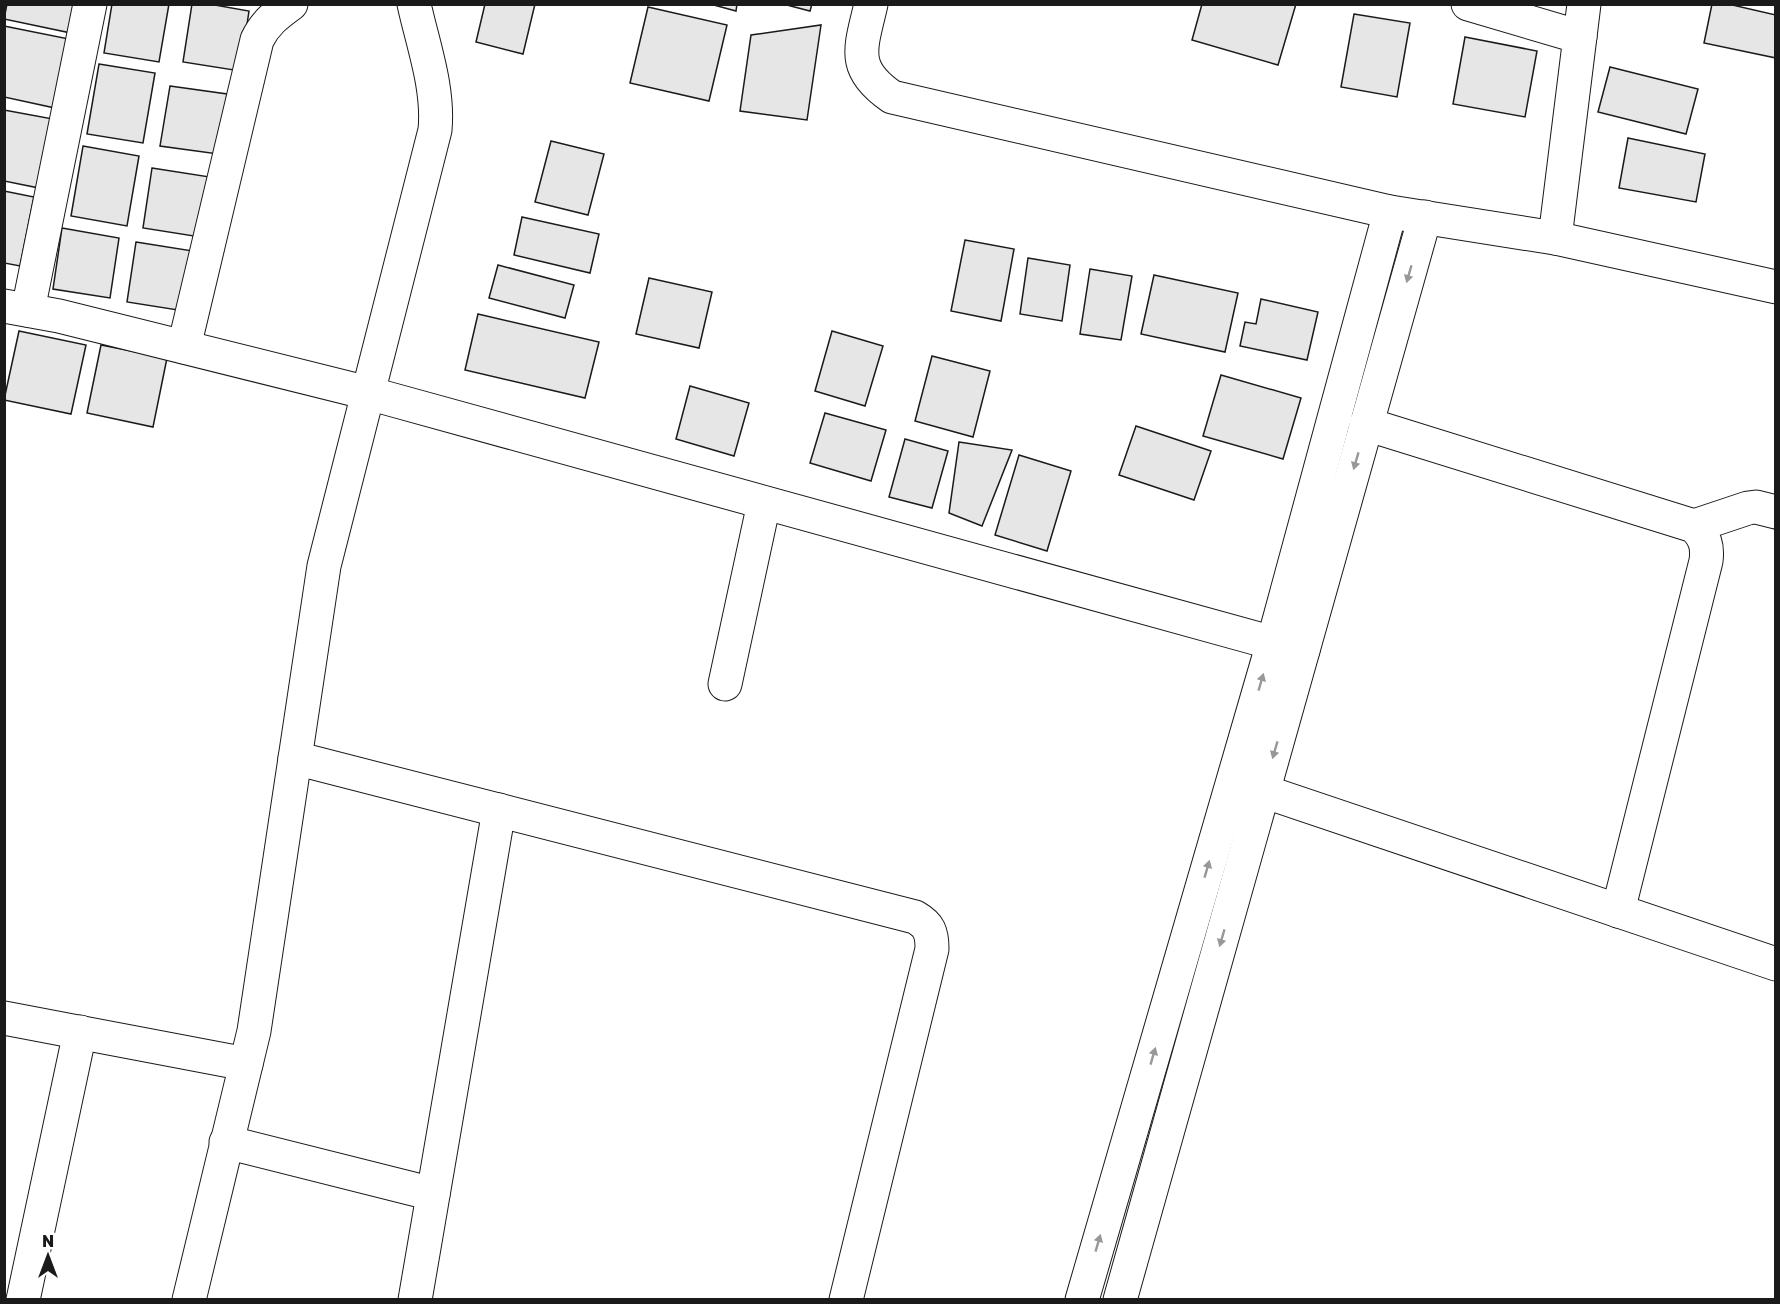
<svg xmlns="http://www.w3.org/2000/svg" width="1780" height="1304" font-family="'Golos Text',sans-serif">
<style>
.building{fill:#e6e6e6;stroke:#1a1a1a;stroke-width:1.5}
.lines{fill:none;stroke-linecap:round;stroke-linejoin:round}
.minor-casing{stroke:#1a1a1a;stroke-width:35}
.minor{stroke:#fff;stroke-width:33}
.oneway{fill:#989898}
</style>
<rect width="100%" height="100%" fill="#fff"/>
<g class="building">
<path d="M7,4H77L71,33L4,19Z"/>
<path d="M112,4H169L159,62L104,53Z"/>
<path d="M192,4H209L249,11L240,71L183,62Z"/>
<path d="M485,4H535L523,54L476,42Z"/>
<path d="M710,4H737L736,11Z"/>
<path d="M783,4H812L810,11Z"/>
<path d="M1202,4H1296L1278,65L1192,40Z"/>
<path d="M1712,4H1728L1776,15V58L1704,43Z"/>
<path d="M648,7L727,25L709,101L630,83Z"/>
<path d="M1354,14L1410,23L1397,97L1341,87Z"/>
<path d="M821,25L807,120L740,111L751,35Z"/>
<path d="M4,26L69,39L55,108L4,97Z"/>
<path d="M1465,37L1537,51L1525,117L1453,104Z"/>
<path d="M99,64L155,73L143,143L87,134Z"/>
<path d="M1610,67L1698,89L1686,134L1598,112Z"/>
<path d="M170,86L227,94L218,154L160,146Z"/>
<path d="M4,110L53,119L39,188L4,181Z"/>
<path d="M1628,138L1705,154L1696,202L1619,188Z"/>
<path d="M551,141L604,154L588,215L535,202Z"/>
<path d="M83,146L139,156L127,226L71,216Z"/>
<path d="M152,168L210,177L200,237L143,228Z"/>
<path d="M4,191L34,197L20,266L4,263Z"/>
<path d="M522,217L599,234L590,273L514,255Z"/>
<path d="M62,228L119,238L110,298L53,289Z"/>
<path d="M965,240L1014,249L1001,321L951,311Z"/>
<path d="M136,242L193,251L184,311L127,302Z"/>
<path d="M1028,258L1070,265L1062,321L1020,314Z"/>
<path d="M498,265L574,285L565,318L489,298Z"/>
<path d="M1090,269L1132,276L1121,340L1080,334Z"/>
<path d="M1154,275L1238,293L1225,352L1141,334Z"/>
<path d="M649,278L712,292L699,348L636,334Z"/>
<path d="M1261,299L1318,312L1307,360L1240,346L1245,322L1256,324Z"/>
<path d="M478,314L599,342L585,398L465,370Z"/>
<path d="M19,331L86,345L71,414L4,400Z"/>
<path d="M832,331L883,346L865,406L815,391Z"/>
<path d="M101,345L167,358L153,427L87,413Z"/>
<path d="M932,356L990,371L973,437L915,421Z"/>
<path d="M1221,375L1301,398L1283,459L1203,436Z"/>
<path d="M690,386L749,403L734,456L676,439Z"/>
<path d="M825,413L886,430L871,481L810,463Z"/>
<path d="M1136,426L1211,451L1194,500L1119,475Z"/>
<path d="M905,439L948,451L932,508L889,497Z"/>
<path d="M959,442L1012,450L982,526L949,513Z"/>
<path d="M1019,455L1071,471L1047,551L995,535Z"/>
</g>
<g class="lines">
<defs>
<g id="minor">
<path d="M871,4C861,48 850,68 892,97L1390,212L1555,238L1584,4"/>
<path d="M1468,4L1580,37"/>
<path d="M1555,238L1776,287"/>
<path d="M4,306L59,316L368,393L1273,643L1303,650"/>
<path d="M28,310L90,4"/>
<path d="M184,347L257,40C265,23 276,15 291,4"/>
<path d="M1366,424L1694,526C1705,537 1708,546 1706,561L1618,911"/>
<path d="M1694,526L1748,508L1756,507L1776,512"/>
<path d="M725,684L764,503"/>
<path d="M295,758L915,917C929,925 932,932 932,949L846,1300"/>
<path d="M1263,791L1776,964"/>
<path d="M4,1018L246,1064"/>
<path d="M226,1142L433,1194"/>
<path d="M23,1300L80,1032"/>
<path d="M189,1300L254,1031L324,566L435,130C439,88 423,45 414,4"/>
<path d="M415,1300L499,810"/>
<path d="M1082,1300L1273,643L1390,212"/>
<path d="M1120,1300L1425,217"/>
</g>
</defs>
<use href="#minor" class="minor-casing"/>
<use href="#minor" class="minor"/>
</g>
<defs><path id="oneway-solid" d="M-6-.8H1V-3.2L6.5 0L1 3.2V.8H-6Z" transform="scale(1.5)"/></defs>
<g class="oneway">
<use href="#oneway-solid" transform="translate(1409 274) rotate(106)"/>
<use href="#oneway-solid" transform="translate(1356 461) rotate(106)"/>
<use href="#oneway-solid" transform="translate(1261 682) rotate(-74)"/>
<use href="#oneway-solid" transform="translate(1275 750) rotate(106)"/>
<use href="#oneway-solid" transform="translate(1207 869) rotate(-74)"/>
<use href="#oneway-solid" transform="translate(1222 938) rotate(106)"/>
<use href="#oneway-solid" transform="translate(1153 1056) rotate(-74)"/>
<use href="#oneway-solid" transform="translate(1098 1243) rotate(-74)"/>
</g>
<rect width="1780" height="1304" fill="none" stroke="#1a1a1a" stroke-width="12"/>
<g transform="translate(48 1256)" stroke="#ffffff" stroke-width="4.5" paint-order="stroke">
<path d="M0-4.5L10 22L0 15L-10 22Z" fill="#1a1a1a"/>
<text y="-9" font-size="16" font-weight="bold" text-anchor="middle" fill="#1a1a1a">N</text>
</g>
</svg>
